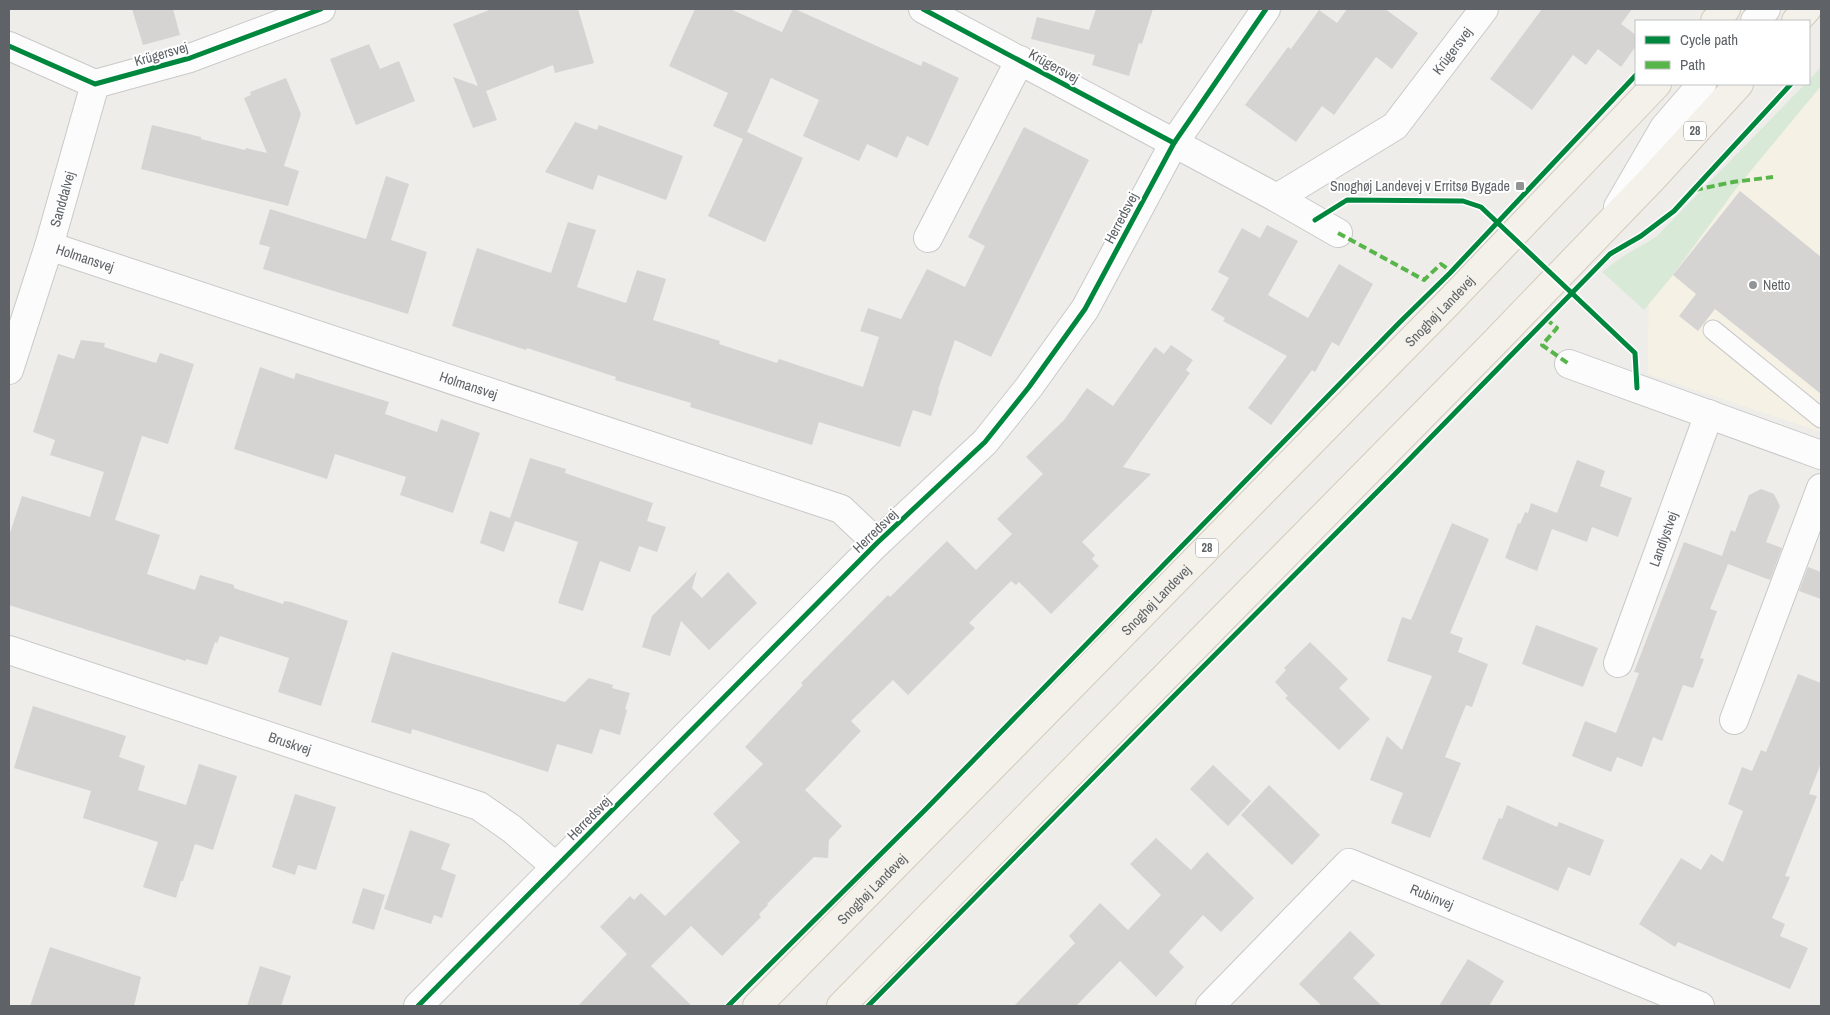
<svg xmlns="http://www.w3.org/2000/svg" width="1830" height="1015" font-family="'Archivo Narrow',sans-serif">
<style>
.commercial{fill:#f6f1e5}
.green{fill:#d9e9d7}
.building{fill:#d5d4d3}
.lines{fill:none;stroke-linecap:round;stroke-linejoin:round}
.lane-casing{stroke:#c9c9c9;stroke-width:21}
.street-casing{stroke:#c9c9c9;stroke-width:30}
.secondary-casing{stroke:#cbcbcb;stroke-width:30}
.primary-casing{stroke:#d4cbba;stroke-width:30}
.lane{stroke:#fcfcfc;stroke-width:19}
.street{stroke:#fcfcfc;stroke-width:28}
.secondary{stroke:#fcfcfc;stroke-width:28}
.primary{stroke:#f3f1ea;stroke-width:28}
.quiet{stroke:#58b549;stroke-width:4;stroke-dasharray:8 4;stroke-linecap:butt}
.cycleway-casing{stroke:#fff;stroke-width:8}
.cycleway{stroke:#00873e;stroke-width:5}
.poi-dot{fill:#919395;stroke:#fff;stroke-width:2}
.labels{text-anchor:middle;stroke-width:4;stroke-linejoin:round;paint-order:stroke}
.shield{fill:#fff;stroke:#8f9295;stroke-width:1}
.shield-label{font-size:12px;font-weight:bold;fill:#5f6367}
.street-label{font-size:14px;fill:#5f6367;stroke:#fff}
.poi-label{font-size:14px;fill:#5f6367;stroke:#fff;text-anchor:end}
</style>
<rect width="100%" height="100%" fill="#eeedea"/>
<path class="commercial" d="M1821,71V432L1648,374L1649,244Z"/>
<path class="green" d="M1821,67V86L1735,190L1673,275L1644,310L1602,272L1622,257L1656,237L1805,84H1809V80Z"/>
<g class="building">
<path d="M132,9H173L180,35L143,45Z"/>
<path d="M492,9H578L594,63L555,73L553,65L486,91L497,120L473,128L453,77L478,86L453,24Z"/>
<path d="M695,9H730L782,32L793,9H795L921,66L923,61L959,78L928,146L907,136L897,158L867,144L859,161L803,136L819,100L771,78L747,132L803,158L765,242L708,216L743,139L713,126L728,93L669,66Z"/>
<path d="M1096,9H1153L1142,44L1139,43L1129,76L1092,65L1095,55L1031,39L1037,17L1089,30Z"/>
<path d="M1347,9H1385L1418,33L1392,69L1376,57L1334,115L1322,106L1296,142L1245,105L1288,47L1291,49L1319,10L1337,23Z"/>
<path d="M1542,9H1632L1621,24L1636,35V46L1621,67L1598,49L1586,65L1573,55L1532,110L1490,79Z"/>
<path d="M369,44L380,69L399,61L415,101L356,125L330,59Z"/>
<path d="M286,78L301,114L284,166L299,171L288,206L141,169L152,125L201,137V139L245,150L246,148L267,153L244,98L251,95L250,92Z"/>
<path d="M575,122L597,130L599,125L683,156L666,200L598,175L593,190L545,172Z"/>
<path d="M1024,127L1089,160L991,357L955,340L938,390L939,391L931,416L913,410L900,447L819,422L812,445L690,407L691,403L615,380L616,377L527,348L526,350L452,326L477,248L551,273L568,222L596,230L577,287L626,303L637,270L666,279L653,320L720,341L719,344L777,363L779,359L863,387L879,337L860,331L868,308L901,319L927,269L965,287L985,246L968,237Z"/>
<path d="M386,176L409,184L391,240L427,252L408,314L263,269L270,247L259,244L270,209L366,239Z"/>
<path d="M1740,191L1821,257V394L1715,309L1698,331L1679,316L1696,294L1673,275Z"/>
<path d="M1267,225L1298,241L1268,295L1308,318L1339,264L1373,284L1339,346L1332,342L1315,372L1312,370L1271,425L1248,408L1287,356L1223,321L1225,318L1211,310L1229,278L1218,272L1242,228L1260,238Z"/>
<path d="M81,340L105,343L104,347L156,363L160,353L194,364L168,444L142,436L115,520L160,535L147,574L195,590L200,575L234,585V588L283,604L284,601L291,602L348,621L321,706L278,692L289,658L220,636L217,643L215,642L207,665L186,659V661L9,605V536L22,496L90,517L104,472L50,455L55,440L33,432L58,354L74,359Z"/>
<path d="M1171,345L1193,360L1186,370L1190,373L1123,467L1151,474L1082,542L1095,555L1092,559L1099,566L1051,614L1019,582L1016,585L1011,581L969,623L975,628L908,695L893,680L851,721L861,731L805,790L842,826L829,840L828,858L814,857L767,904L768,905L759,914L761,917L722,956L691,926L651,966L692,1006H578L627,954L600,927L630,896L634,900L641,893L665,916L740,842L713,814L763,764L745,747L803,685L801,683L888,595L890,597L947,541L976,570L1012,534L997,519L1043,474L1026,457L1064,420L1087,388L1113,406L1155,347L1164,354Z"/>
<path d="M260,367L294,379L296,373L389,402L385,414L437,432L441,419L480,433L453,513L400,495L406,477L335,454L327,479L234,449Z"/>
<path d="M530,458L566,469L565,473L653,503L647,521L666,527L657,552L639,546L630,572L600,561L583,611L558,603L578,542L515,521L504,552L480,543L490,511L510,518Z"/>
<path d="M1577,460L1605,471L1600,486L1632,498L1618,537L1592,527L1587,542L1552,529L1537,571L1505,558L1518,523L1520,524L1525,512L1528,513L1531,503L1557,513Z"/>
<path d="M1761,489L1774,494L1780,506L1766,542L1782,548L1770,580L1728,564L1710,609L1717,611L1700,658L1704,659L1693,688L1683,685L1662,741L1653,737L1642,767L1617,757L1611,772L1572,756L1585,721L1616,733L1639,673L1634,672L1684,542L1722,556L1731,530L1735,532L1749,495Z"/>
<path d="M1452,523L1489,539L1450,633L1463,638L1458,652L1488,664L1472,707L1466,705L1445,757L1461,763L1430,838L1391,823L1403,793L1370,780L1387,736L1402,750L1432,676L1387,661L1402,617L1411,620Z"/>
<path d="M1808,567L1821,572V599L1799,591Z"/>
<path d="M697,571L692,588L702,598L728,572L757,603L709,650L681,621L670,656L642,647L652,616Z"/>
<path d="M1536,625L1598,648L1583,687L1522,664Z"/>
<path d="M1310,642L1348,679L1339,688L1370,719L1339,750L1285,698L1288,696L1275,682L1286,670L1284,668Z"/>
<path d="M392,652L565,702L589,678L613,685L612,688L630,693L625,709L627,710L620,735L600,729L592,754L557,744L548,772L412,729L411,734L371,722Z"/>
<path d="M1798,674L1821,683V763L1809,794L1817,796L1785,876L1790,877L1772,918L1785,924L1780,936L1808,948L1790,989L1678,942L1675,947L1639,924L1681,858L1701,870L1711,854L1723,862L1743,811L1728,804L1742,767L1752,771L1761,750L1766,752Z"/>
<path d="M33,706L126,736L119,757L145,766L138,790L186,805L199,764L237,776L213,850L195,844L183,881H181L176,898L143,887L158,842L83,818L91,791L14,768Z"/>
<path d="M1213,765L1251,801L1228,826L1190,789Z"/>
<path d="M1269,785L1320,835L1292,865L1241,815Z"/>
<path d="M295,794L336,807L316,870L298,865L295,875L272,867Z"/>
<path d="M1507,805L1557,827L1559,822L1604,840L1590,876L1568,867L1558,891L1482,859L1499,818L1502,819Z"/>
<path d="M410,830L450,844L441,869L456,875L442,918L434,915L431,924L384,909Z"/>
<path d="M1156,838L1191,870L1207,852L1254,898L1221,932L1203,915L1169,952L1184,967L1156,997L1120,961L1076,1006H1014L1075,943L1069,936L1100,903L1128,930L1161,895L1130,864Z"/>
<path d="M363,888L385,895L374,930L352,923Z"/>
<path d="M1350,931L1375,955L1353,978L1382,1006H1322L1299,984Z"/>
<path d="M50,947L141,977L134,1006H30Z"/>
<path d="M1468,959L1504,981L1489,1006H1439Z"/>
<path d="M260,966L291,976L281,1006H247Z"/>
</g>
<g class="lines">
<defs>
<path id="lane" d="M1713,330L1821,418"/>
<g id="street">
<path id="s1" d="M923,9L1277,198L1395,126L1484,9"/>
<path d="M9,46L95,84L190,58L321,9"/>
<path d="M1277,198L1338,233"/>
<path d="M928,238L1020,60"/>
<path id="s2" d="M49,246L841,509L877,543"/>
<path d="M1569,364L1821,455"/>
<path id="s3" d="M9,370L49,246L95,84"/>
<path id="s4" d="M9,650L479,806L512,829L556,867"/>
<path id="s5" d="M1618,663L1709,414"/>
<path d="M1734,720L1821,488"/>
<path d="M418,1006L877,543L985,442L1029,387L1085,309L1174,143L1266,9"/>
<path id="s6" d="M1210,1006L1349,863L1700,1006"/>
</g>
<g id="secondary">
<path d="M1755,21L1766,9"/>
<path d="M1618,207L1664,128L1702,84"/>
</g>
<g id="primary">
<path d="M1715,21L1726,9"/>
<path d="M1796,21L1807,9"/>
<path id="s7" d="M757,1006L1447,304L1657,84"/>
<path d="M841,1006L1494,343L1652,179L1739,84"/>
</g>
</defs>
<use href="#lane" class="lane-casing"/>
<use href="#street" class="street-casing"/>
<use href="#secondary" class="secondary-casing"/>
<use href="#primary" class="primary-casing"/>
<use href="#lane" class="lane"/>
<use href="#street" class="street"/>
<use href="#secondary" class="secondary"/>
<use href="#primary" class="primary"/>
<g class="quiet">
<path d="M1695,190L1733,182L1773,177"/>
<path d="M1338,233L1424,280L1441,264L1452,272"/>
<path d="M1546,319L1557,328L1542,345L1569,364"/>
</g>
<defs>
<g id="cycleway">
<path d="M923,9L1174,143"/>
<path d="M9,46L95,84L190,58L321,9"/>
<path d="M1315,220L1347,200L1463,201L1481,207L1635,353L1637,388"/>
<path d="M418,1006L877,543L985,442L1029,387L1085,309L1174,143L1266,9"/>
<path d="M728,1006L925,810L1400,322L1450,273L1636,75"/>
<path d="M868,1006L1170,700L1394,475L1610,254L1641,236L1674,211L1791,84"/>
</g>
</defs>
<use href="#cycleway" class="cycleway-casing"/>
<use href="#cycleway" class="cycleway"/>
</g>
<g class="poi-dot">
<rect x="1515" y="181" width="10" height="10" rx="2.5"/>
<circle cx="1753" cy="285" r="5"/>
</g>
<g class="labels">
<g class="shield">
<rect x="1684" y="121.5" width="22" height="19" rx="4"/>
<rect x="1196" y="538.5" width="22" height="19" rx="4"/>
</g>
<g class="shield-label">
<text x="1695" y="135">28</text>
<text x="1207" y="552">28</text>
</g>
<g class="street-label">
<text dy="5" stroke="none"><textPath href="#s1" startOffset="634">Krügersvej</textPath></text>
<text transform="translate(161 54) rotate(-16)" y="5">Krügersvej</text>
<text transform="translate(1054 66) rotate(29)" y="5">Krügersvej</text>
<text dy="5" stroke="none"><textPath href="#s3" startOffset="179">Sanddalvej</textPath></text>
<text transform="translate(1121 218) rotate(-62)" y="5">Herredsvej</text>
<text dy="5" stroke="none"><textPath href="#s2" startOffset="38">Holmansvej</textPath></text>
<text dy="5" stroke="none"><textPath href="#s7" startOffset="974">Snoghøj Landevej</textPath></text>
<text dy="5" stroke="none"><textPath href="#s2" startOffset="442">Holmansvej</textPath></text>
<text transform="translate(875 531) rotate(-44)" y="5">Herredsvej</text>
<text dy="5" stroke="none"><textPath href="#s5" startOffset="132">Landlystvej</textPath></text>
<text dy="5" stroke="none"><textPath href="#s7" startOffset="569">Snoghøj Landevej</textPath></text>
<text dy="5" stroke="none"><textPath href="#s4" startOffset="296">Bruskvej</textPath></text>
<text transform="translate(589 818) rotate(-45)" y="5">Herredsvej</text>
<text dy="5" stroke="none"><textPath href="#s7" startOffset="164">Snoghøj Landevej</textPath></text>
<text dy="5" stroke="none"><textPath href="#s6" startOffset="289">Rubinvej</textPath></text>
</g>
<g class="poi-label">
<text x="1510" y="191">Snoghøj Landevej v Erritsø Bygade</text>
<text x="1763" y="290" text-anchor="start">Netto</text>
</g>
</g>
<rect width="1830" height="1015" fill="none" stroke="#5f6367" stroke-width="20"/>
<rect x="1635" y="20" width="175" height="65" fill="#ffffff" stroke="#bfc1c2"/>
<rect x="1645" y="36" width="25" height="8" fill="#00873e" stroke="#bfc1c2"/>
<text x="1680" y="45" font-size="15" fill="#5f6367">Cycle path</text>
<rect x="1645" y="61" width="25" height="8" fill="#58b549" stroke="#bfc1c2"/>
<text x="1680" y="70" font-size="15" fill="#5f6367">Path</text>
</svg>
